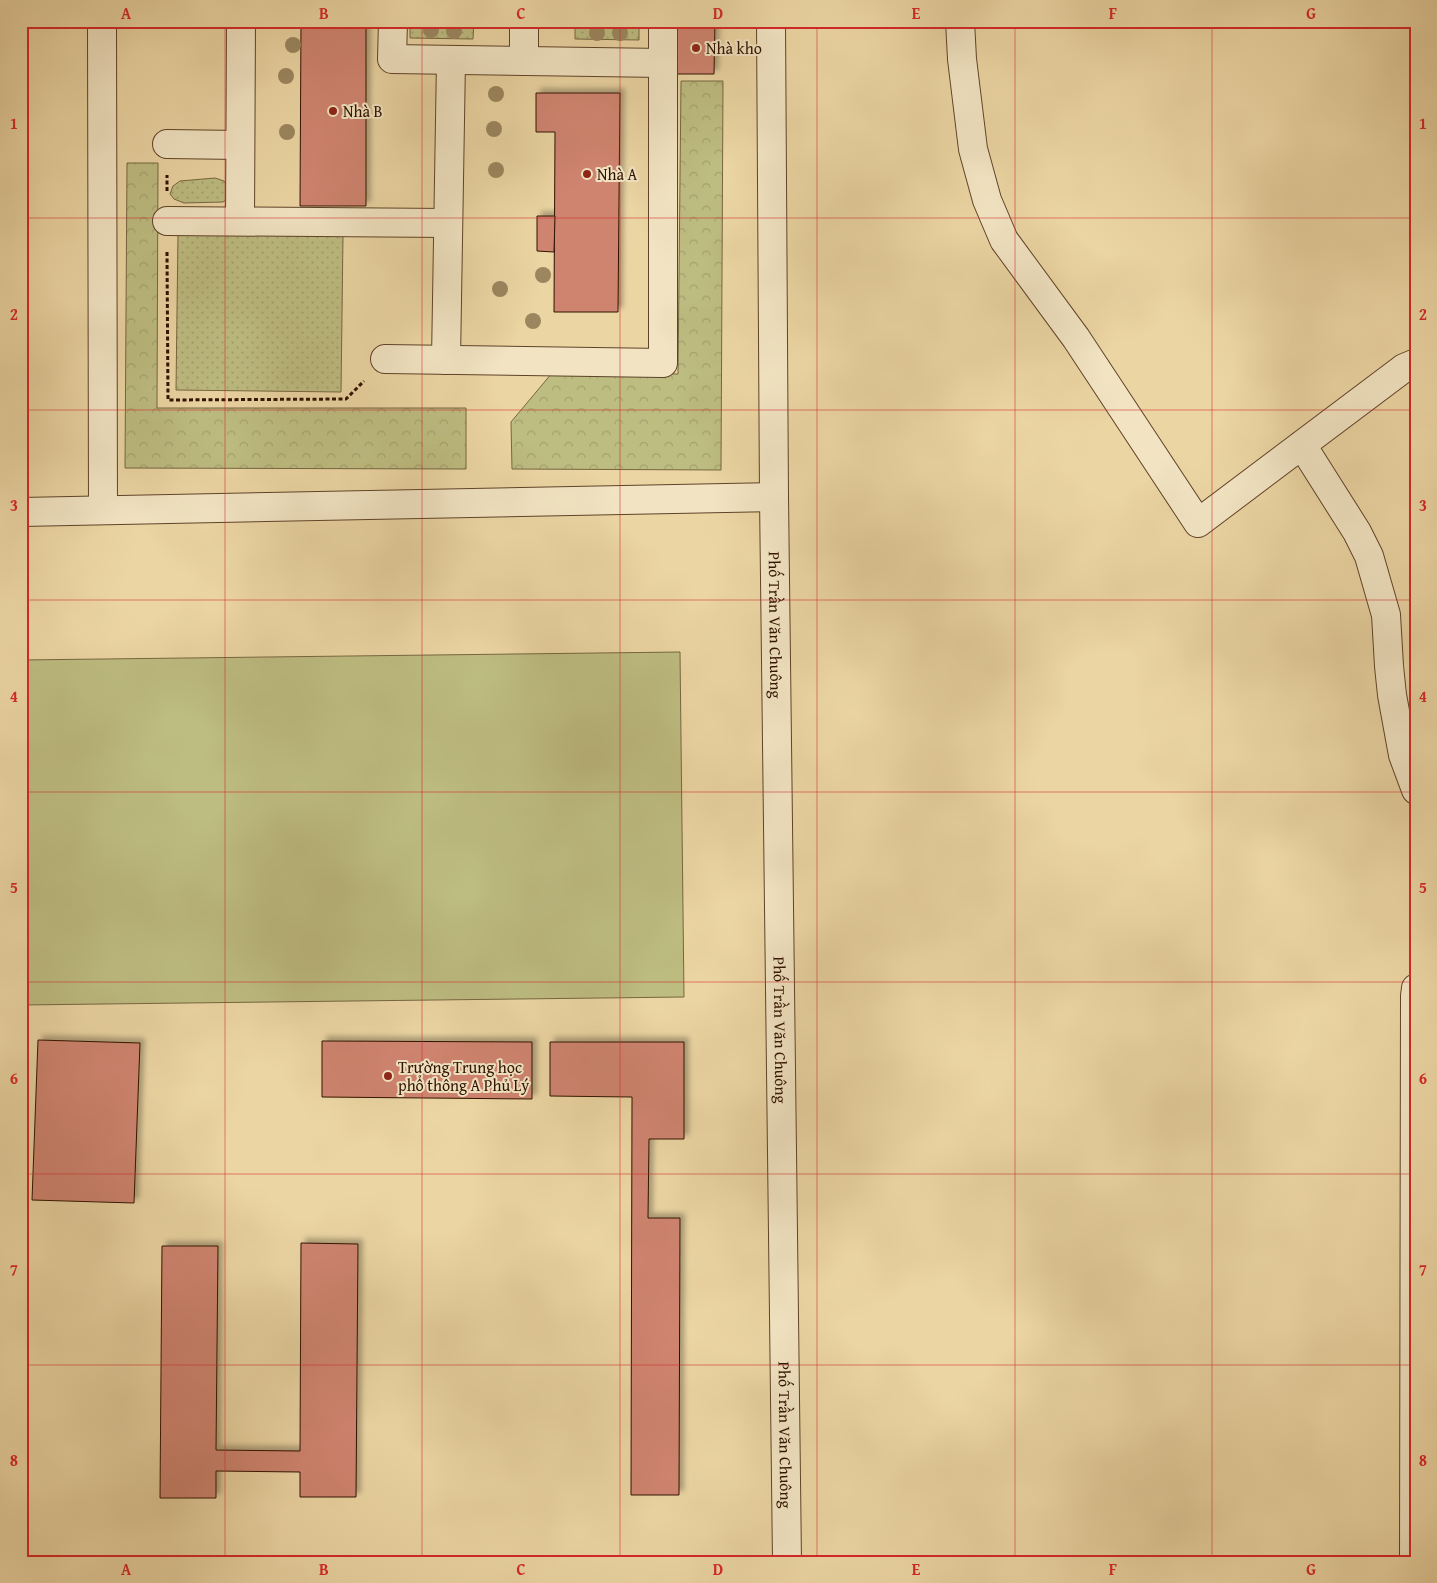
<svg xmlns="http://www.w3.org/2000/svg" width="1437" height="1583" font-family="'Gentium Book Plus',serif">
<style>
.grass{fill:url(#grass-dots);stroke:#766740}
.forest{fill:url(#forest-crowns);stroke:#766740}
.garden{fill:#bdbc81;stroke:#766740}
.building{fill:#cf846f;stroke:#301200;filter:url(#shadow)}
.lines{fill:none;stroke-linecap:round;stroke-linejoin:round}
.minor-casing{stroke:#5f4329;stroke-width:30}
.path{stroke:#301200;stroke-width:3;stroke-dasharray:4 2.5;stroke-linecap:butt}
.minor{stroke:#f2e4c3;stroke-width:28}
.tree{fill:#9b865f}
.grid{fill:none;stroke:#d62828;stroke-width:1;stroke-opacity:0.55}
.poi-dot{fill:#8f2418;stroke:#f2e4c3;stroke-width:2}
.labels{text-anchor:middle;stroke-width:4;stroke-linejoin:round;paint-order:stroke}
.poi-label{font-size:16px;fill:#301200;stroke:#f2e4c3;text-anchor:start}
.street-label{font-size:16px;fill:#301200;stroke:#f2e4c3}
.neatline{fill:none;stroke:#d62828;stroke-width:2}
.grid-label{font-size:16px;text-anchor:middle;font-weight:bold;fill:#d62828}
</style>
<defs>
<pattern id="grass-dots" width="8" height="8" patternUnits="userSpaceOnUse" patternTransform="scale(1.25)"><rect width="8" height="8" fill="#bdbc81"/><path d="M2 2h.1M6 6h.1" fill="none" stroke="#a3a16e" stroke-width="1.8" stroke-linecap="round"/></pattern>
<pattern id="forest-crowns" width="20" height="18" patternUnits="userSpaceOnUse" patternTransform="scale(1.25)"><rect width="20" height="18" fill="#bdbc81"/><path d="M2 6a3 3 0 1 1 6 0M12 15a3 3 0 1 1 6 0" fill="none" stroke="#a3a16e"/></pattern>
<filter id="shadow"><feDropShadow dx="4.5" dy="-4.5" stdDeviation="2.5" flood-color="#0004"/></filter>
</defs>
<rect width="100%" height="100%" fill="#ebd5a3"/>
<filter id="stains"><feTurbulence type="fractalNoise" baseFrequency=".004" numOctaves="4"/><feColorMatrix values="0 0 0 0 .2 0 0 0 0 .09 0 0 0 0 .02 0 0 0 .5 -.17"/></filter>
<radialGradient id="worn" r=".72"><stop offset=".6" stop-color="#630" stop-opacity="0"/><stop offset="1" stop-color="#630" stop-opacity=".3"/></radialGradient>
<g class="grass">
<path d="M410,21H474L473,39L410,38Z"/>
<path d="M575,21H639V40L575,39Z"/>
<path d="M215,178L224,181L231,191L230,197L223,202L184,203L174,199L170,194L173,186L180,181Z"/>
<path d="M178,234L343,235L341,392L176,390Z"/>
</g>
<g class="forest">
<path d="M681,81H723L721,470L512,469L511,422L552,373L678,374Z"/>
<path d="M127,163H158L157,408H466V469L125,468Z"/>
</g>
<path class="garden" d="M680,652L684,997L21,1005V660Z"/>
<g class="building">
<path d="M157,21H222V28L157,27Z"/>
<path d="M301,21H366V206H300Z"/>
<path d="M677,21H715L714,74H677Z"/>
<path d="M536,93H620L618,312H554L555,132H536Z"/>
<path d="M537,216H555L554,252L537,251Z"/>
<path d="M38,1040L140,1043L134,1203L32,1200Z"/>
<path d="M322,1041L532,1042V1099L322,1097Z"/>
<path d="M550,1042H684V1139H649L648,1218H680L679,1495H631L632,1097L550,1096Z"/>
<path d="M301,1243L358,1244L356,1497H300V1472L216,1471V1498H160L162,1246H218L216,1450L300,1451Z"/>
</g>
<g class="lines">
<defs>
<g id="minor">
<path d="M102,21L103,510"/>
<path d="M393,21L392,59L663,63"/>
<path id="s1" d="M771,21L774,497L787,1562"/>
<path d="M960,21L962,59L973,149L987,200L1004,240L1076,338L1198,523L1404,368L1416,363"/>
<path d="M524,61V21"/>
<path d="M167,144L240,145"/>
<path d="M167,221L448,223"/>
<path d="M240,221L241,21"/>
<path d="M385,359L663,363V21"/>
<path d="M446,360L451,60"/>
<path d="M1302,445L1357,532L1369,556L1386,615L1389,666L1392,695L1403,755L1416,790"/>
<path d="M21,512L774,497"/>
<path d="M1414,1562L1415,996L1416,988"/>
</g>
</defs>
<use href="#minor" class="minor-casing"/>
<g class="path">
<path d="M167,191V175"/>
<path d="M167,252L168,400L346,399L364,381"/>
</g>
<use href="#minor" class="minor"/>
</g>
<g class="tree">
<circle cx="431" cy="30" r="8"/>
<circle cx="454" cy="31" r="8"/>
<circle cx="597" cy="33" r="8"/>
<circle cx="620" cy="33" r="8"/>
<circle cx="293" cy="45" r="8"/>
<circle cx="286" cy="76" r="8"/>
<circle cx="496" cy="94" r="8"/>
<circle cx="494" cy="129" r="8"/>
<circle cx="287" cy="132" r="8"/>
<circle cx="496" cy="170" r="8"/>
<circle cx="543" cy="275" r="8"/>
<circle cx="500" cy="289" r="8"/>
<circle cx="533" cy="321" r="8"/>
</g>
<path class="grid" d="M225,21V1562M422,21V1562M620,21V1562M817,21V1562M1015,21V1562M1212,21V1562M21,218H1416M21,410H1416M21,600H1416M21,792H1416M21,982H1416M21,1174H1416M21,1365H1416"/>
<g class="poi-dot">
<circle cx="696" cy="48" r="5"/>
<circle cx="333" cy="111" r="5"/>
<circle cx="587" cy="174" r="5"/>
<circle cx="388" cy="1076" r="5"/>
</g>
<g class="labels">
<g class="poi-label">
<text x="706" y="54">Nhà kho</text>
<text x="343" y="117">Nhà B</text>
<text x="597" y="180">Nhà A</text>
<text x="398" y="1073">Trường Trung học<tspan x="398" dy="18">phổ thông A Phủ Lý</tspan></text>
</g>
<g class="street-label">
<text dy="6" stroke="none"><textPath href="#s1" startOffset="604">Phố Trần Văn Chuông</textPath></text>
<text dy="6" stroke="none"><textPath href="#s1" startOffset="1009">Phố Trần Văn Chuông</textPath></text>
<text dy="6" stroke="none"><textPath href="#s1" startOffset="1414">Phố Trần Văn Chuông</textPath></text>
</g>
</g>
<rect width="1437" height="1583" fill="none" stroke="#ebd5a3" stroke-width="55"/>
<rect x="28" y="28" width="1382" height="1528" class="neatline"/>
<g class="grid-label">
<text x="126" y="19">A</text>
<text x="324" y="19">B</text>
<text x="521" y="19">C</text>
<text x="718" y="19">D</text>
<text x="916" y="19">E</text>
<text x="1113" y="19">F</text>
<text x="1311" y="19">G</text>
<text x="14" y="129">1</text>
<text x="1423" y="129">1</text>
<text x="14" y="320">2</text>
<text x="1423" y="320">2</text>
<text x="14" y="511">3</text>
<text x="1423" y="511">3</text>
<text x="14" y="702">4</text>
<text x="1423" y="702">4</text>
<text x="14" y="893">5</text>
<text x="1423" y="893">5</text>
<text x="14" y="1084">6</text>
<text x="1423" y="1084">6</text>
<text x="14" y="1275">7</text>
<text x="1423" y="1275">7</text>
<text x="14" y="1466">8</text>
<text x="1423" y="1466">8</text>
<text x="126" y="1575">A</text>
<text x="324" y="1575">B</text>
<text x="521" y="1575">C</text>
<text x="718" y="1575">D</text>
<text x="916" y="1575">E</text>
<text x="1113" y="1575">F</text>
<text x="1311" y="1575">G</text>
</g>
<rect width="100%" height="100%" filter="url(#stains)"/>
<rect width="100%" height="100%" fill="url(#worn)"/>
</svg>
